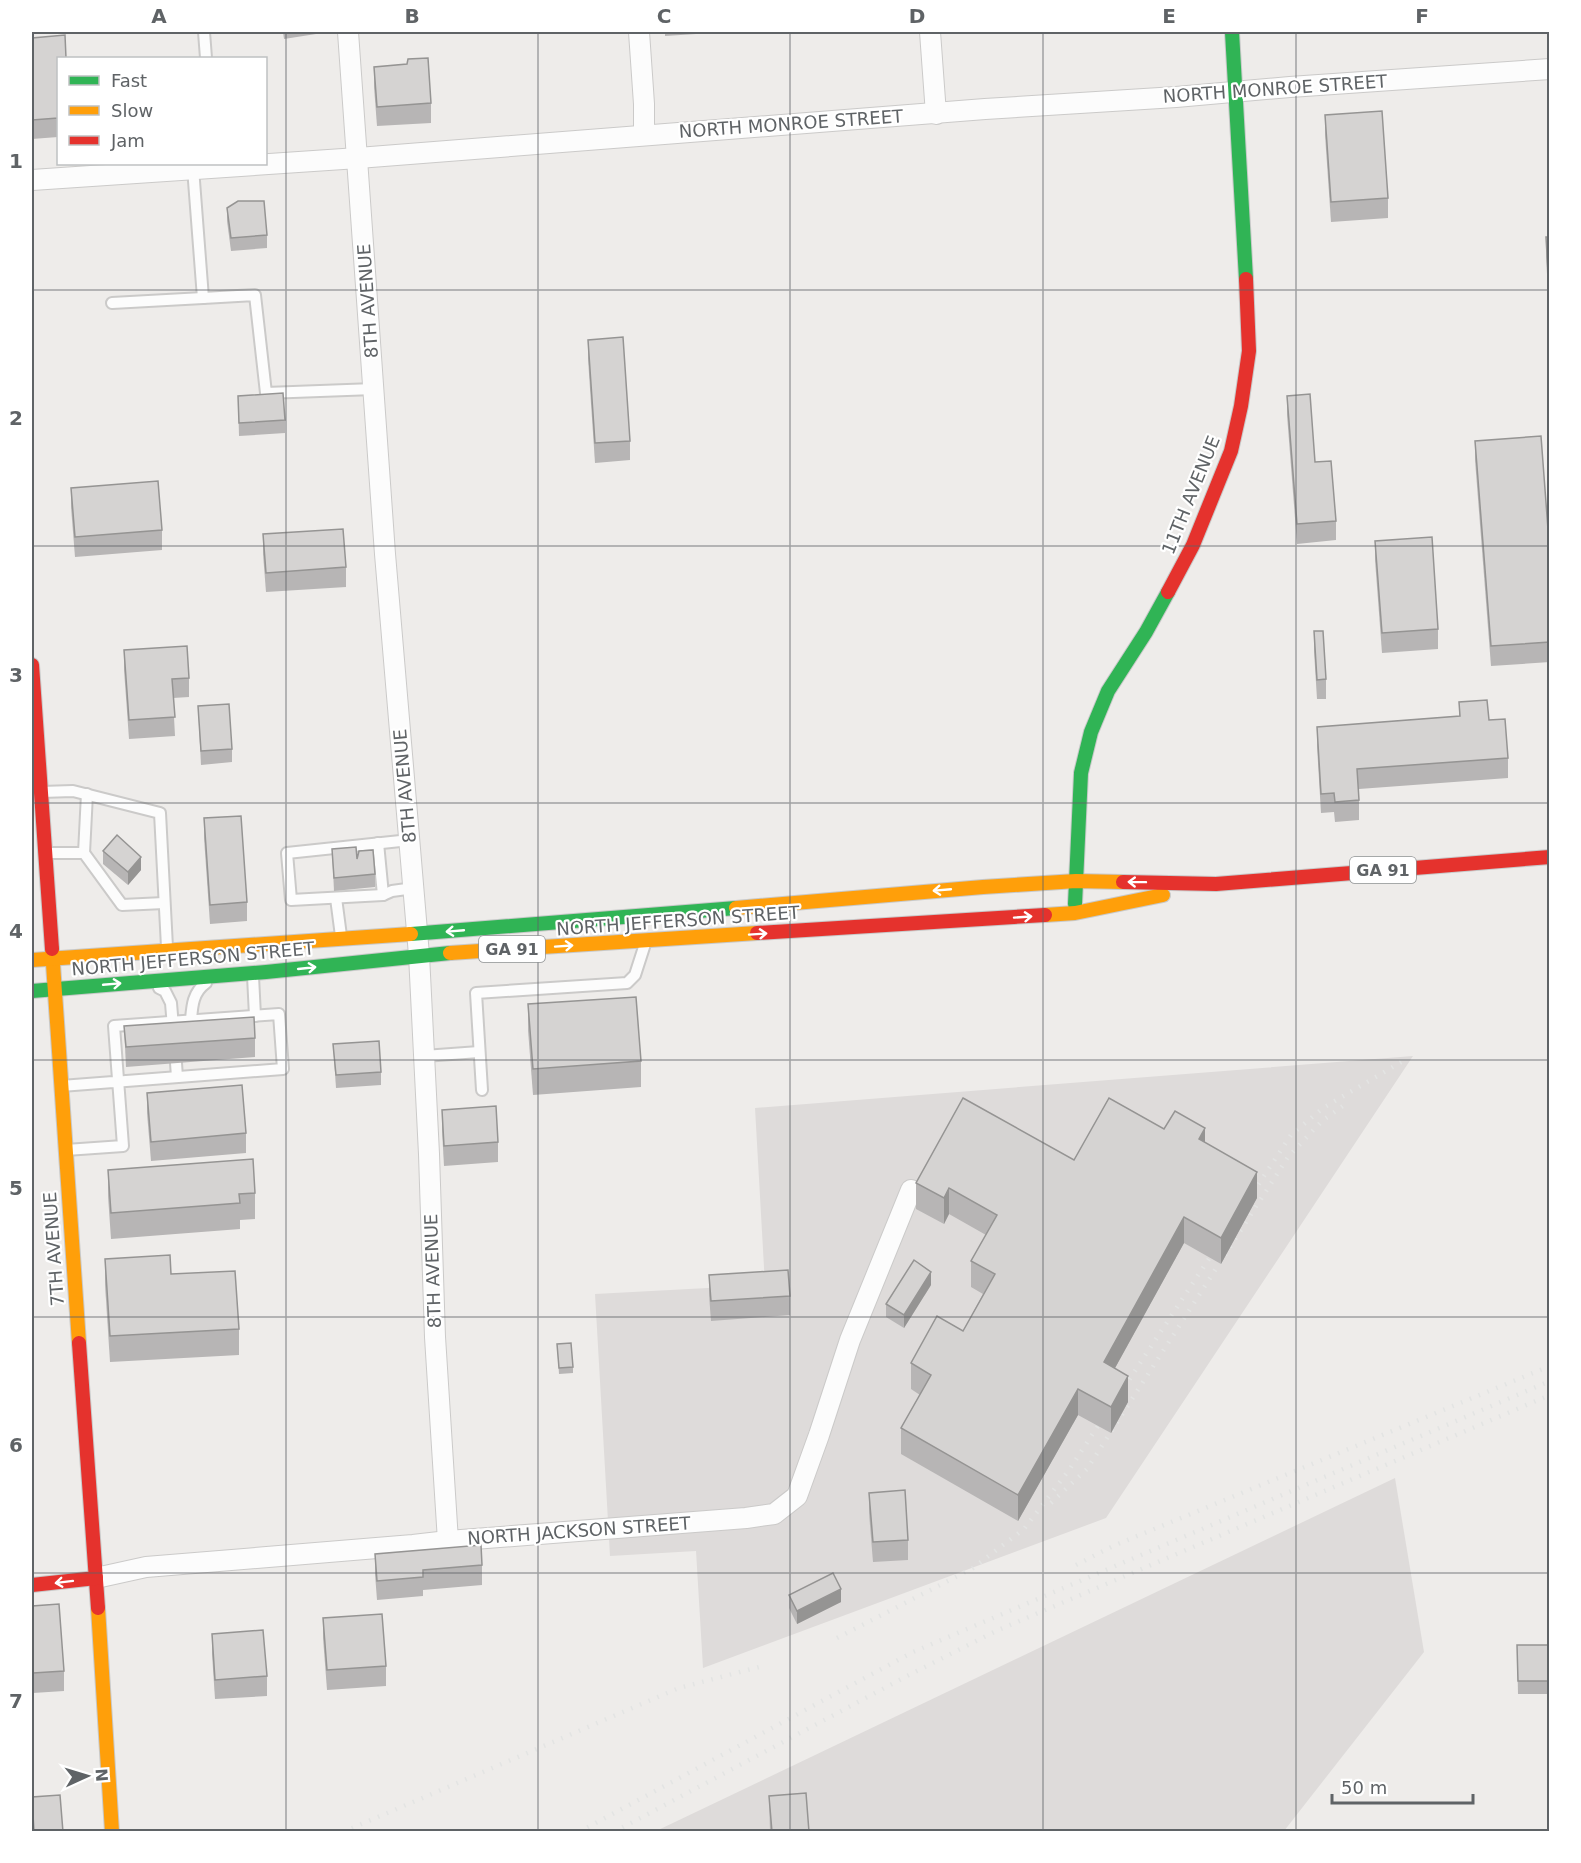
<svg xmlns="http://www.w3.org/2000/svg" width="1581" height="1863" font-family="'DejaVu Sans',sans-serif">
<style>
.industrial{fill:#dedbda}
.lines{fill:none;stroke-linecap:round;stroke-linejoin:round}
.lane-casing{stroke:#cbcac9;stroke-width:14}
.street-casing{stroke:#cbcac9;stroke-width:22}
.fast-casing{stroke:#c8c9c9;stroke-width:16}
.slow-casing{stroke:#c8c9c9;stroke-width:16}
.jam-casing{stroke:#c8c9c9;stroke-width:16}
.lane{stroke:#fcfcfc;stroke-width:10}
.street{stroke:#fcfcfc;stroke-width:20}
.fast{stroke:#30b455;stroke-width:14}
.slow{stroke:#ff9f0a;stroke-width:14}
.jam{stroke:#e5322d;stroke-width:14}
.rail{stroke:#e3e4e3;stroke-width:4.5;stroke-dasharray:1.5 8;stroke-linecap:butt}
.wall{fill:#b7b5b5}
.shaded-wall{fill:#959493}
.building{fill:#d5d3d2;stroke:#959493;stroke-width:1.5}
.oneway{stroke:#fff}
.grid{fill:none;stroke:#5f6366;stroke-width:1.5;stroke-opacity:0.55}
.labels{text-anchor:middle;stroke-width:4.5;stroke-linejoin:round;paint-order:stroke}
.shield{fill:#fff;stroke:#8f9294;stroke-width:1.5}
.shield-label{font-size:16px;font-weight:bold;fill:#5f6366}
.street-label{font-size:18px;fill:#5f6366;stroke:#fff}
.neatline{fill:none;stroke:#5f6366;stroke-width:2}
.grid-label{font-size:20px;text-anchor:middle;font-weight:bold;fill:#5f6366}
</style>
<rect width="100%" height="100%" fill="#eeecea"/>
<g class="industrial">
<path d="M1413,1056L1106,1518L703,1668L696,1551L610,1556L595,1294L765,1285L755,1108Z"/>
<path d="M1395,1478L1424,1652L1284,1831L654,1832Z"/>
</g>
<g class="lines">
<defs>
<g id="lane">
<path d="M204,32L206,58"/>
<path d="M193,168L203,298L255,295L266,393L374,389"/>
<path d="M112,303L203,298"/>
<path d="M41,792L73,791L160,813L167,947"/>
<path d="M410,840L287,853L291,900L383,895L392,891L414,888"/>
<path d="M378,843L383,895"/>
<path d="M47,853H84L122,905L164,903"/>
<path d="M84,853L87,794"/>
<path d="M336,898L341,936"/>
<path d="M253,976L255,1016"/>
<path d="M159,988L165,991L171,1003L173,1027"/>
<path d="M191,1020C192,1006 193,992 206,983"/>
<path d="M424,1056L479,1052"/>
<path d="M176,1063L177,1077"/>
<path d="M61,1086C135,1080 209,1075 283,1069L279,1014L114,1026L123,1146L66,1150"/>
<path d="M482,1090L476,993L627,983L635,975L645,944"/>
</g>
<g id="street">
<path d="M348,32L385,554L419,955L429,1154L435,1337L448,1541"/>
<path d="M639,32L644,104V135"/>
<path d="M930,32L936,114"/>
<path d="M32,180L358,158L985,109L1176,97L1290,87L1550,69"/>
<path d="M96,1578L146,1567L413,1545L448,1541L746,1518L774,1514L797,1496L819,1435L850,1340L911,1190"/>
</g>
<g id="fast">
<path d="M1232,32L1246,279"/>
<path d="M1075,904L1081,773L1091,732L1108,691L1146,632L1168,592"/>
<path d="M411,934L736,908"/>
<path d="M32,991L266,972L450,953"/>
</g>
<g id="slow">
<path d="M736,908L983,887L1076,881L1123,882"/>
<path d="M1045,915L1075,913L1163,895"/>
<path d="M52,949L79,1343"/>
<path d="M450,953L757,933"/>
<path d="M32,960L411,934"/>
<path d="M98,1608L112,1832"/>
</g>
<g id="jam">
<path d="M1168,592L1193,545L1231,451L1241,406L1249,351L1246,279"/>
<path d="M32,665L52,949"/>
<path d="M1123,882L1216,884L1550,857"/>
<path d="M757,933L1045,915"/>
<path d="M79,1343L98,1608"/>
<path d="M32,1585L96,1578"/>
</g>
</defs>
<use href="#lane" class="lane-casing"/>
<use href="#street" class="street-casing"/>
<use href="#fast" class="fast-casing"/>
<use href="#slow" class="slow-casing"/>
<use href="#jam" class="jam-casing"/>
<use href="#lane" class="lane"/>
<use href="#street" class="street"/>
<use href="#fast" class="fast"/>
<use href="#slow" class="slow"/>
<use href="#jam" class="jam"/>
<g class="rail">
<path d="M1248,1200L1291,1135L1323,1108L1403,1061"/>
<path d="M1119,1395L1218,1245"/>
<path d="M1051,1503L1087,1469L1288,1157L1322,1121L1347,1103"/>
<path d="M1076,1565L1113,1546L1550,1366"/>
<path d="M837,1638L973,1568L1024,1529L1069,1470L1107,1412"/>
<path d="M343,1832L679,1688L759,1667"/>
<path d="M579,1832L913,1652L1550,1381"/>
<path d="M614,1832L907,1676L996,1631L1550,1395"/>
</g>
</g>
<g class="wall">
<path d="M283,32H316V34L284,39Z"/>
<path d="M665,32H727L665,36Z"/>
<path d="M32,38L58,58V137L32,139Z"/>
<path d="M407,64L431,103V123L377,126L374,87V67Z"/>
<path d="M1325,115L1388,198V218L1331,222L1325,135Z"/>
<path d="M227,208L267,235V248L231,251L227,221Z"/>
<path d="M1546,237H1550L1549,308L1546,257Z"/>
<path d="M588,340L630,441V460L595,463L588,359Z"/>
<path d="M238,396L285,420V433L239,436Z"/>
<path d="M1287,396L1315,462L1336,521V540L1297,544L1287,415Z"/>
<path d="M1475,441L1550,556V662L1491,666L1475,460Z"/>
<path d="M71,488L162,530V550L75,557L71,507Z"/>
<path d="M263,534L346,567V587L266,592L263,554Z"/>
<path d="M1375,541L1438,629V649L1382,653L1375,560Z"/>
<path d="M1314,631L1326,679V699H1317L1314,651Z"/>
<path d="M124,650L189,678V697L173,698L175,736L129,739L124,670Z"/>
<path d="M1459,702L1489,720L1508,758V778L1359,789V820L1335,822L1334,812L1321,813L1317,746V727L1459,716Z"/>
<path d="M198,706L232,749V762L201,765Z"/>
<path d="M204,818L247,902V921L210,924L204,838Z"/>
<path d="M332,849L357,859L375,874V887L334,891Z"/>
<path d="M103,851L141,870L128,885L103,864Z"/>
<path d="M528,1004L641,1061V1087L533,1095L528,1030Z"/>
<path d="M124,1026L255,1038V1057L126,1067Z"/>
<path d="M333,1044L381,1072V1085L336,1088Z"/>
<path d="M147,1093L246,1133V1153L151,1161L147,1113Z"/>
<path d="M442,1110L498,1142V1162L444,1166L442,1130Z"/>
<path d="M1164,1129L1205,1143L1257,1198L1221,1264L1184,1243L1115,1368L1128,1402L1111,1433L1078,1415L1018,1521L901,1454V1428L920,1395L911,1389V1363L963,1331L983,1294L971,1287V1261L986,1235L949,1214L944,1224L916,1209V1183L1074,1160Z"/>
<path d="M108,1170L255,1193V1219L240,1220V1229L111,1239L108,1196Z"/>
<path d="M105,1259L171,1274L239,1329V1355L110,1362L105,1285Z"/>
<path d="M709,1275L790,1296V1315L711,1321L709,1295Z"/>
<path d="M931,1285L904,1328L886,1317V1304Z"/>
<path d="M557,1344L573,1367V1373L559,1374Z"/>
<path d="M869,1493L908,1540V1560L873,1562L869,1513Z"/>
<path d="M375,1554L482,1565V1585L423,1590V1596L377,1600L375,1574Z"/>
<path d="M789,1595L841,1602L797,1624L789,1608Z"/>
<path d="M32,1606L64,1671V1691L33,1693L32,1667Z"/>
<path d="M323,1618L386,1666V1686L327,1690L323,1638Z"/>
<path d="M212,1634L267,1676V1696L215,1699L212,1654Z"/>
<path d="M1517,1645H1550V1694H1518Z"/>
<path d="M769,1796L809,1832H770Z"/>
<path d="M32,1797L63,1832H33Z"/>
</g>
<g class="shaded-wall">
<path d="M141,857V870L128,885V872Z"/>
<path d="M1205,1128V1154L1199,1139Z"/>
<path d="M1257,1172V1198L1221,1264V1238Z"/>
<path d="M949,1188V1214L944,1224V1198Z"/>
<path d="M1184,1217V1243L1104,1388V1362Z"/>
<path d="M931,1272V1285L904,1328V1315Z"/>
<path d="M1128,1376V1402L1111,1433V1407Z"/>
<path d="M1078,1389V1415L1018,1521V1495Z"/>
<path d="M841,1589V1602L797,1624V1611Z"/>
</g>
<g class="building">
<path d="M65,35L66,58H58V118L32,120V38Z"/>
<path d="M428,58L431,103L377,107L374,67L407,64L408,59Z"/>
<path d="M1382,111L1388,198L1331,202L1325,115Z"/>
<path d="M238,201H264L267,235L231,238L227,208Z"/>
<path d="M1546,237H1550L1549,289Z"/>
<path d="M623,337L630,441L595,443L588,340Z"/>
<path d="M283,393L285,420L239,423L238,396Z"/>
<path d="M1310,394L1315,462L1331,461L1336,521L1297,524L1287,396Z"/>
<path d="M1541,436L1550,556V642L1491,646L1475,441Z"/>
<path d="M158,481L162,530L75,537L71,488Z"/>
<path d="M343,529L346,567L266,573L263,534Z"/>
<path d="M1432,537L1438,629L1382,633L1375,541Z"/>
<path d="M1314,631H1323L1326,679L1317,680Z"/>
<path d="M187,646L189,678L172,679L175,717L129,720L124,650Z"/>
<path d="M1487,700L1489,720L1505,719L1508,758L1357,769L1359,800L1335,802L1334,793L1321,794L1317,727L1460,716L1459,702Z"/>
<path d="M229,704L232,749L201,751L198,706Z"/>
<path d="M241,816L247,902L210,905L204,818Z"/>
<path d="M117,835L141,857L128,872L103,851Z"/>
<path d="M356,847L357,859L359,851L373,850L375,874L334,878L332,849Z"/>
<path d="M636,997L641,1061L533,1069L528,1004Z"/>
<path d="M254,1017L255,1038L126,1047L124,1026Z"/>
<path d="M379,1041L381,1072L336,1075L333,1044Z"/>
<path d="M242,1085L246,1133L151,1142L147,1093Z"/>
<path d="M963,1098L1074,1160L1109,1098L1164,1129L1175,1111L1205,1128L1199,1139L1257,1172L1221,1238L1184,1217L1104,1362L1128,1376L1111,1407L1078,1389L1018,1495L901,1428L931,1375L911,1363L937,1316L963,1331L995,1274L971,1261L997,1215L949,1188L944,1198L916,1183Z"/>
<path d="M496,1106L498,1142L444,1146L442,1110Z"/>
<path d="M253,1159L255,1193L239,1194L240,1203L111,1213L108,1170Z"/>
<path d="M170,1255L171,1274L235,1271L239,1329L110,1336L105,1259Z"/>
<path d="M914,1260L931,1272L904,1315L886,1304Z"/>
<path d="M788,1270L790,1296L711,1301L709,1275Z"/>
<path d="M571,1343L573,1367L559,1368L557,1344Z"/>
<path d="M905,1490L908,1540L873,1542L869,1493Z"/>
<path d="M481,1545L482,1565L423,1570V1577L377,1581L375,1554Z"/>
<path d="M833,1573L841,1589L797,1611L789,1595Z"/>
<path d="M59,1604L64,1671L33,1673L32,1647V1606Z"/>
<path d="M382,1614L386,1666L327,1670L323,1618Z"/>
<path d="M263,1630L267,1676L215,1680L212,1634Z"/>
<path d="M1517,1645H1550V1681H1518Z"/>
<path d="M806,1793L809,1832H772L769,1796Z"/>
<path d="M60,1795L63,1832H34L32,1797Z"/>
</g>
<defs><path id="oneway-shaft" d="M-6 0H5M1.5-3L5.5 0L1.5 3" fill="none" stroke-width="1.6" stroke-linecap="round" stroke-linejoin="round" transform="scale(1.5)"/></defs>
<g class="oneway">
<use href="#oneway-shaft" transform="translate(1137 882) rotate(-179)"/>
<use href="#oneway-shaft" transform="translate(942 890) rotate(175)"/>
<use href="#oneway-shaft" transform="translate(1023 917) rotate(-4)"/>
<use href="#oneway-shaft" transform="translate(455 931) rotate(175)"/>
<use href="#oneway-shaft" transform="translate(758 934) rotate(-4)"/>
<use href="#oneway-shaft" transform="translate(564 946) rotate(-4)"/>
<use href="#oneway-shaft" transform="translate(307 968) rotate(-6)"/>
<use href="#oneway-shaft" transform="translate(112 984) rotate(-5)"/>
<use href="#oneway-shaft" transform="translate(64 1582) rotate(173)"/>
</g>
<path class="grid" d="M286,32V1832M538,32V1832M790,32V1832M1043,32V1832M1296,32V1832M32,290H1550M32,546H1550M32,803H1550M32,1060H1550M32,1317H1550M32,1573H1550"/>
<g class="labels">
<g class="shield">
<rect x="1350" y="857" width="66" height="26" rx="4.5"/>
<rect x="479" y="936" width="66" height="26" rx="4.5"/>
</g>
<g class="shield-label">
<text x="1383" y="876">GA 91</text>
<text x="512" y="955">GA 91</text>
</g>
<g class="street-label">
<text transform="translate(1275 89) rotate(-4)" y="6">NORTH MONROE STREET</text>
<text transform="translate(791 124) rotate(-4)" y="6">NORTH MONROE STREET</text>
<text transform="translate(368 301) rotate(-94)" y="6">8TH AVENUE</text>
<text transform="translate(1191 495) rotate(-68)" y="6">11TH AVENUE</text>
<text transform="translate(405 786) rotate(-95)" y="6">8TH AVENUE</text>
<text transform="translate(678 921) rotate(-4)" y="6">NORTH JEFFERSON STREET</text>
<text transform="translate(193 959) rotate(-5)" y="6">NORTH JEFFERSON STREET</text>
<text transform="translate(54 1249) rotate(-94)" y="6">7TH AVENUE</text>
<text transform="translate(433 1271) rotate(-92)" y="6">8TH AVENUE</text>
<text transform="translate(579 1531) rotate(-4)" y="6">NORTH JACKSON STREET</text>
</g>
</g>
<rect width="1581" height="1863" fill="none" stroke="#ffffff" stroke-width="66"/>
<rect x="57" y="57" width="210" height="108" fill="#ffffff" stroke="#bfc1c2" stroke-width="1.5"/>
<rect x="69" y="76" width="30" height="9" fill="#30b455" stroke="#bfc1c2" stroke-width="1.5"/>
<text x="111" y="87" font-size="18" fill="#5f6366">Fast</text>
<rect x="69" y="106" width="30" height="9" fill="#ff9f0a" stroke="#bfc1c2" stroke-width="1.5"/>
<text x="111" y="117" font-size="18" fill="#5f6366">Slow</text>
<rect x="69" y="136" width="30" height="9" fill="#e5322d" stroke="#bfc1c2" stroke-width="1.5"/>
<text x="111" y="147" font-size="18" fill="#5f6366">Jam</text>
<g transform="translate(87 1776) rotate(86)" stroke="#ffffff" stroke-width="4.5" paint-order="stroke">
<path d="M0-4.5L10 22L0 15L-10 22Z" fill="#5f6366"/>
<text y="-9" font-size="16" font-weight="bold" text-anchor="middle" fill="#5f6366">N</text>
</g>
<path d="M1332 1794v9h141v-9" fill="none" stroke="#5f6366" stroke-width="3"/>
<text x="1341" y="1794" font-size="18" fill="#5f6366" stroke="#ffffff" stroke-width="4.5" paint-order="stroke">50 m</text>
<rect x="33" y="33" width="1515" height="1797" class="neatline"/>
<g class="grid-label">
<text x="159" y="23">A</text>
<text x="412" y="23">B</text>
<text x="664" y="23">C</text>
<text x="917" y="23">D</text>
<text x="1169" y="23">E</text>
<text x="1422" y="23">F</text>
<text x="16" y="168">1</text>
<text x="16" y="425">2</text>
<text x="16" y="682">3</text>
<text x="16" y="938">4</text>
<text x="16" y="1195">5</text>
<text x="16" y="1452">6</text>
<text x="16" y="1708">7</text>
</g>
</svg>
